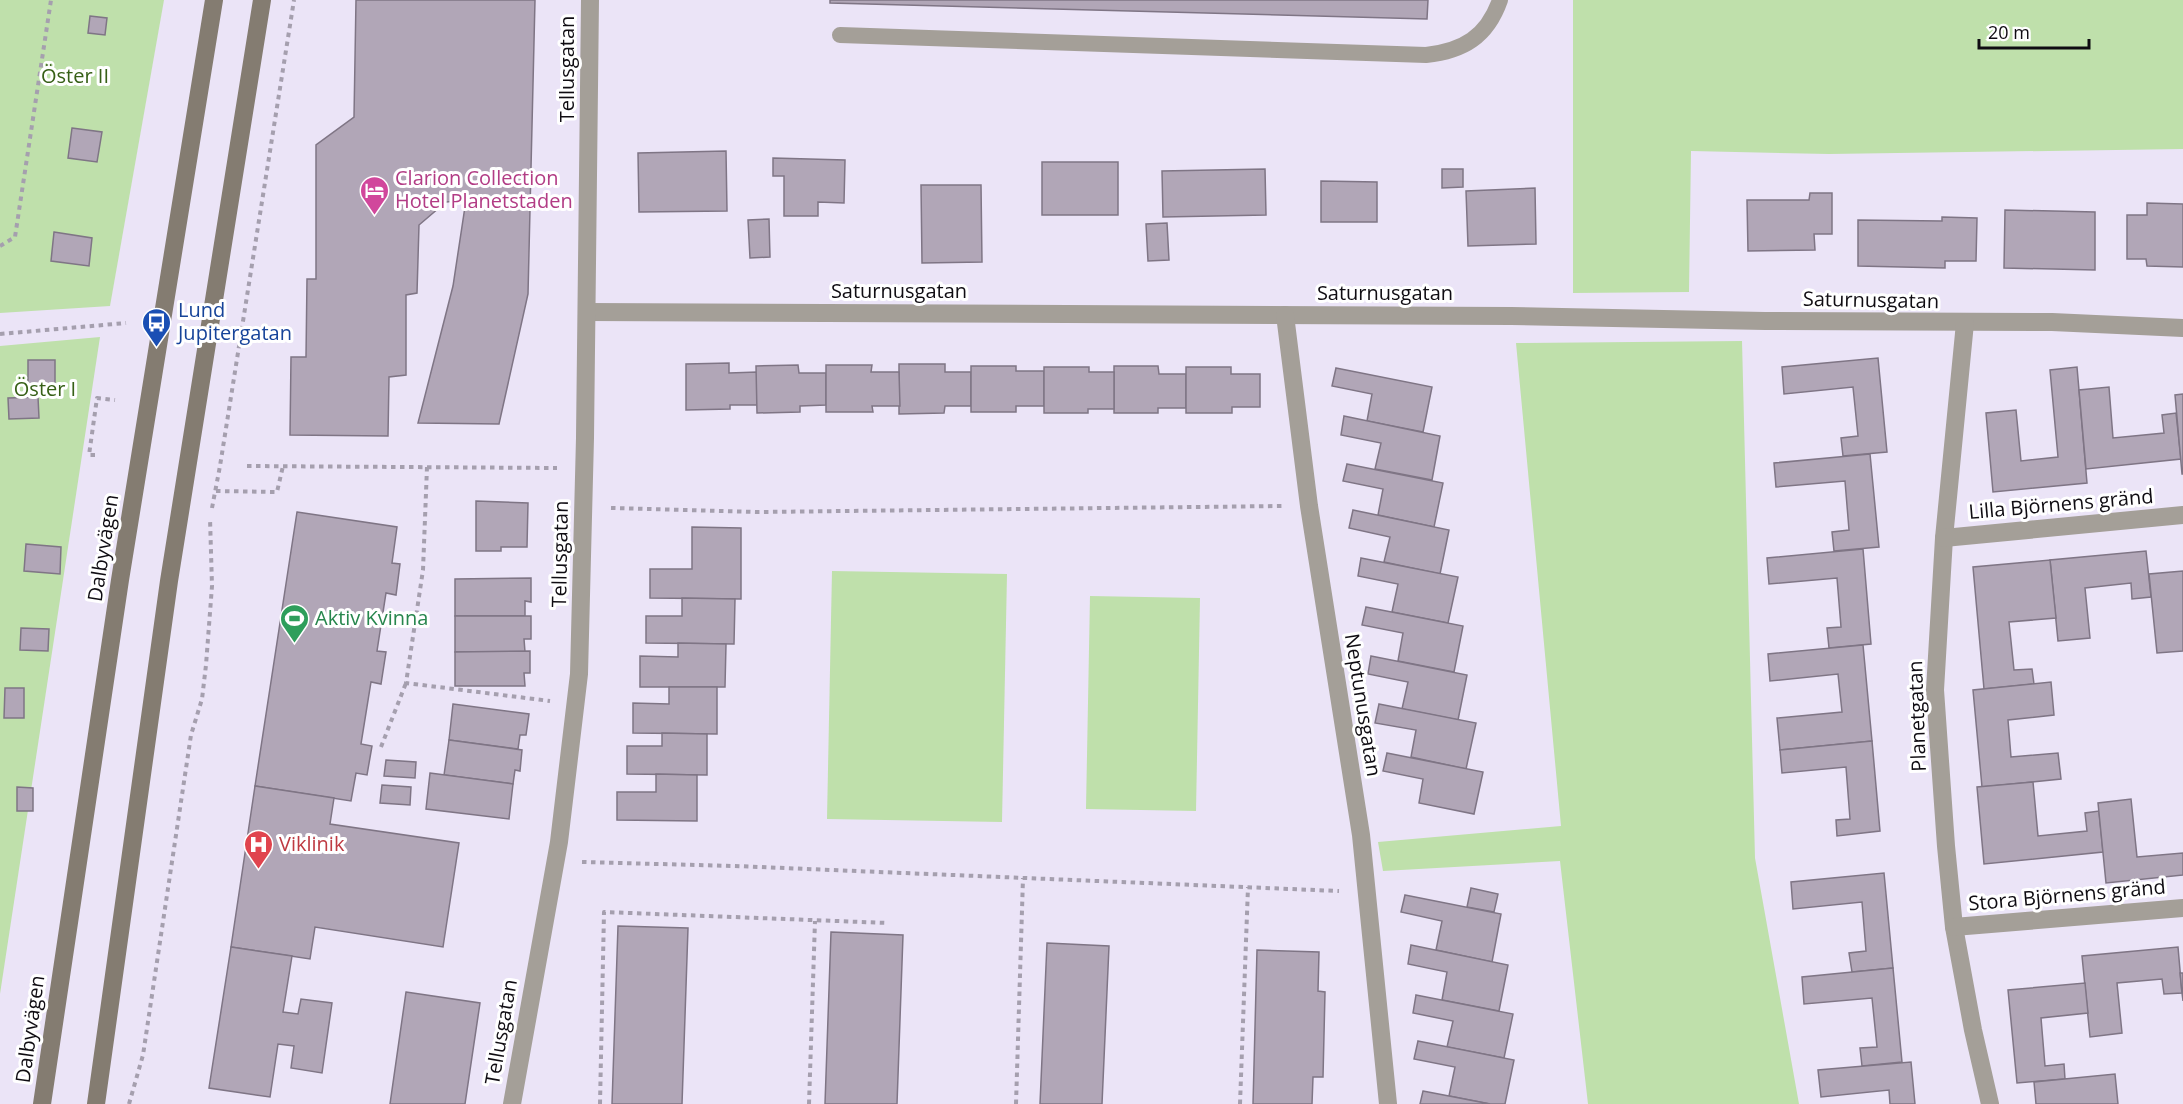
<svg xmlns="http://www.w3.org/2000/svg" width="2183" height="1104" font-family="'Open Sans',sans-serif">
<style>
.green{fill:#bfe0ab}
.building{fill:#b1a6b7;stroke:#7f7585;stroke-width:1.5}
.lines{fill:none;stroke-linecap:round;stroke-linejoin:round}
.path{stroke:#a59fae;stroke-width:4;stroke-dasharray:4.5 4.5;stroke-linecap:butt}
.service{stroke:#a49f98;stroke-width:16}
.minor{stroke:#a49f98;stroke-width:18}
.secondary{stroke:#847c71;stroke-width:18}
.labels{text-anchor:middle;stroke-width:6;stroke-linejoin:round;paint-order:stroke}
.street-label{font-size:20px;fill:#0f0c12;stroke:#fff}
.park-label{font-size:20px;fill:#376017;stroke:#fff}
.hotel-label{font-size:20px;fill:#b23c85;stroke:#fff;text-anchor:start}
.transit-label{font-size:20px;fill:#164399;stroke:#fff;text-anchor:start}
.leisure-label{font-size:20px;fill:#27864d;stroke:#fff;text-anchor:start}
.health-label{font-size:20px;fill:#be3a42;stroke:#fff;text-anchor:start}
</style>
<rect width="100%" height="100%" fill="#ebe4f7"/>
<g class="green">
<path d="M0,0H164L110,306L0,313Z"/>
<path d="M1573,0H2183V149L1829,154L1691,151L1689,292L1573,293Z"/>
<path d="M100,337L0,994V346Z"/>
<path d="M1742,341L1755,858L1799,1104H1588L1560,861L1383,871L1378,842L1561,826L1516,343Z"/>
<path d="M832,571L1007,574L1002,822L827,819Z"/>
<path d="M1090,596L1200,598L1196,811L1086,809Z"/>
</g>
<g class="building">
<path d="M356,0H535L528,294L499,424L418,423L453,286L466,200L446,202L419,225L417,293L406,295V375L389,377L388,436L290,435L291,357H306L307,279H316V145L354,117Z"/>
<path d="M830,0H1428L1427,19L830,3Z"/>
<path d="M90,16L107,18L105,35L88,33Z"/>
<path d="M72,128L102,132L97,162L68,158Z"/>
<path d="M726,151L727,211L639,212L638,153Z"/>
<path d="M773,158L845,160L844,203L818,202V216H784V176H773Z"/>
<rect x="1042" y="162" width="76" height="53"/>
<path d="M1265,169L1266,215L1163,217L1162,171Z"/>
<path d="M1442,169H1463V187L1442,188Z"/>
<path d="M1321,181L1377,182V222H1321Z"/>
<path d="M921,185H981L982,262L922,263Z"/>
<path d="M1535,188L1536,244L1468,246L1466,191Z"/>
<path d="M1810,193H1832V234H1814L1815,250L1748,251L1747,200H1809Z"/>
<path d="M2147,203L2183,204V267L2147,266L2146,259H2127V215H2147Z"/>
<path d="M2005,210L2095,212V270L2004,268Z"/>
<path d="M1942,217L1977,218L1976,261H1945V268L1858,266V220L1942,221Z"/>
<path d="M769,219L770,257L750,258L748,220Z"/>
<path d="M1167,223L1169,260L1148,261L1146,224Z"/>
<path d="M54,232L92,238L89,266L51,261Z"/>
<path d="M1878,358L1887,452L1843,456L1841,438L1858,436L1853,387L1784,394L1782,367Z"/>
<path d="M28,360H55V388L28,389Z"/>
<path d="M729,363V373L757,372V405H730V409L686,410V364Z"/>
<path d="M899,364H945V372H971V406H945L944,413L899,414Z"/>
<path d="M798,365L799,373H826V405L800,406V412L757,413L756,366Z"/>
<path d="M826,365H872L871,372H899L900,406H872L873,412H826Z"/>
<path d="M971,366H1016V371H1044V406H1016V412H971Z"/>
<path d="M1114,366H1158L1159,374H1186V408H1158V413H1114Z"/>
<path d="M1044,367H1089V372H1114V409H1088V413H1044Z"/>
<path d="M1186,367H1231V374H1260V407H1232V413H1186Z"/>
<path d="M2077,367L2087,483L1993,492L1986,413L2016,410L2021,461L2058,457L2050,370Z"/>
<path d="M1336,368L1432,387L1423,432L1367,421L1372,394L1332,386Z"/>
<path d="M2109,387L2113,438L2164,433L2162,415L2176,413L2181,459L2086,469L2079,390Z"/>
<path d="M2183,394V474H2182L2175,395Z"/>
<path d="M38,397L39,418L9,419L8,398Z"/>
<path d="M1344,416L1440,436L1432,480L1375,469L1381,443L1341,435Z"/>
<path d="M1870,454L1879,547L1834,551L1832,532L1849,530L1845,481L1776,487L1774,463Z"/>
<path d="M1347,464L1443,483L1434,527L1378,515L1383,489L1343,481Z"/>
<path d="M476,501L528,503L527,547H501V551H476Z"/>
<path d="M1353,510L1449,530L1440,574L1384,562L1390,537L1349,528Z"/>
<path d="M297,512L397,527L392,563L400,564L396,595L386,593L377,651L386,652L381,684L371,682L361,744L372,746L367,775L356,773L351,801L255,786Z"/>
<path d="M692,527L741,528V599L650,598V569H692Z"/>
<path d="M26,544L61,547L60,574L24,571Z"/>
<path d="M1863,549L1871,644L1829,648L1827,628L1841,627L1837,578L1769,584L1767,558Z"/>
<path d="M2146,551L2151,597L2132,599L2131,583L2085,588L2090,638L2058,641L2050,560Z"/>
<path d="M1361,558L1458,577L1448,623L1392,612L1398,584L1358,576Z"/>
<path d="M2050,560L2056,618L2009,622L2014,670L2032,669L2034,684L1984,689L1973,567Z"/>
<path d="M2183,571V651L2157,653L2149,574Z"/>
<path d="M531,578V602L525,601V616H455V579Z"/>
<path d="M682,598L735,599L734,644L646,643V616H682Z"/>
<path d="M1366,607L1463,626L1454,672L1398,661L1403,633L1362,625Z"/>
<path d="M455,616H531V639H524L525,652H455Z"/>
<path d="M21,628L49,629L48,651L20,650Z"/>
<path d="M678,643L726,644L725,687H640V656L678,657Z"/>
<path d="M1863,645L1872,741L1780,750L1777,718L1842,712L1838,674L1770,681L1768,654Z"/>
<path d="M530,651V673H524L525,686H455V652Z"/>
<path d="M1371,656L1467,675L1458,720L1402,709L1408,682L1368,674Z"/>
<path d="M2051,682L2054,715L2008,720L2011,757L2058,753L2061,779L1982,787L1973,690Z"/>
<path d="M669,687H717V734L633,733V703L669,704Z"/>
<path d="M5,688H24V718H4Z"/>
<path d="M453,704L529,714L526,735H520L518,749L449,740Z"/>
<path d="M1379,704L1476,723L1466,769L1411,757L1416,730L1375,723Z"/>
<path d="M662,733L707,734V775L627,774V746H662Z"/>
<path d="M449,740L522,750L520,771L515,770L513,784L444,775Z"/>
<path d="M1872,741L1880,831L1837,836L1836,820L1850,819L1846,767L1782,773L1780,750Z"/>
<path d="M1387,753L1483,772L1474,814L1419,803L1423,779L1383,771Z"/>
<path d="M386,760L416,762L415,778L384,776Z"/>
<path d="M430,773L513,784L509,819L426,809Z"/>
<path d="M656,774L697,775V821L617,820V792H656Z"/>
<path d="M2033,782L2038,836L2087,831L2085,813L2099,811L2103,852L1984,864L1977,787Z"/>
<path d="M382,785L411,787L410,805L380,803Z"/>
<path d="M255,786L334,798L330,824L459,843L443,947L315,927L310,959L231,947Z"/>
<path d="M17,787L33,788V811H17Z"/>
<path d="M2131,799L2137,857L2183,853V875L2106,883L2098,803Z"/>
<path d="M1884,873L1893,968L1852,972L1849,953L1866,951L1862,902L1793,909L1791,882Z"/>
<path d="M1471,888L1498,894L1494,912L1467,907Z"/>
<path d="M1405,895L1501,914L1492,962L1436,950L1442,921L1401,912Z"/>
<path d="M618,926L688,928L682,1104H612Z"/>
<path d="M831,932L903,935L897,1104H825Z"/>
<path d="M1047,943L1109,946L1102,1104H1040Z"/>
<path d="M1411,945L1508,965L1499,1011L1442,1000L1447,972L1408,964Z"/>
<path d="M231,947L292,956L283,1012L298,1014L301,999L332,1003L322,1073L291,1068L294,1046L278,1044L270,1097L209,1088Z"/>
<path d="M2178,947L2182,993L2164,994L2162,979L2117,983L2122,1033L2090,1037L2082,956Z"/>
<path d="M1257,950L1319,952L1318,991L1325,992L1323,1077H1313L1312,1104H1253Z"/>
<path d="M1893,968L1902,1062L1862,1066L1860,1048L1877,1047L1872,998L1804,1004L1802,977Z"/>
<path d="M2180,973H2183V1001L2182,993Z"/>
<path d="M2085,983L2088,1013L2041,1018L2045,1066L2064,1064L2065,1079L2017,1083L2008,990Z"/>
<path d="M406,992L480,1003L465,1104H390Z"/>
<path d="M1416,995L1513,1014L1504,1058L1447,1047L1453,1021L1413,1013Z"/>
<path d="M1418,1041L1514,1060L1505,1104H1490L1449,1096L1455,1067L1414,1059Z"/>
<path d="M1911,1062L1915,1104H1890L1889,1090L1821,1097L1818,1070Z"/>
<path d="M2115,1074L2118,1104H2036L2034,1082Z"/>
<path d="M1423,1091L1449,1096L1490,1104H1420Z"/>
</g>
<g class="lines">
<g class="path">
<path d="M0,246L15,237L51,0"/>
<path d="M0,334L126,323"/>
<path d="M95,455H89L97,398L115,400"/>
<path d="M247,466L557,468"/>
<path d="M427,467L423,570L406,683L550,701"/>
<path d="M216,491L277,492L283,466"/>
<path d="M212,508L220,466L294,0"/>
<path d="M611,508L759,512L1282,506"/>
<path d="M381,747L406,683"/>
<path d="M582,862L735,866L1339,891"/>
<path d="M129,1104L143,1055L191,735L202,699L206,665L212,586L210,518"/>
<path d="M600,1104L604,912L888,923"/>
<path d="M809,1104L815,921"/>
<path d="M1016,1104L1023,878"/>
<path d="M1240,1104L1248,887"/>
</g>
<path class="service" d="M840,35L1426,55C1463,51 1487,37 1500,0"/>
<g class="minor">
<path d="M587,312L1511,316L1765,321L2052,322L2183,328"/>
<path d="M1285,315L1309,506L1361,835L1388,1104"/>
<path d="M1965,323L1944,538L1935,690L1946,846L1954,927L1973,1030L1990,1104"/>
<path d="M1944,538L2183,515"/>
<path d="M1954,927L2183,908"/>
<path d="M512,1104L559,842L579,674L585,438L590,0"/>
</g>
<g class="secondary">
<path d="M42,1104L120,580L214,0"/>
<path d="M96,1104L169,581L262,0"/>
</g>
</g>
<defs>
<symbol id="hotel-pin" viewBox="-11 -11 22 30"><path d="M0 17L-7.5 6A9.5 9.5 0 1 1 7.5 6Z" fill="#d1479c" stroke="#fff"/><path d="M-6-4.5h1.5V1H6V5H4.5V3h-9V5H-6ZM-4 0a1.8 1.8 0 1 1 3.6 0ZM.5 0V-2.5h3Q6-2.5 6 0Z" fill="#fff"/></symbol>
<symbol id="bus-pin" viewBox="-11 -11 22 30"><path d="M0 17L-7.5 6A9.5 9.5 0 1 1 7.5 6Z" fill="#1a4fb4" stroke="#fff"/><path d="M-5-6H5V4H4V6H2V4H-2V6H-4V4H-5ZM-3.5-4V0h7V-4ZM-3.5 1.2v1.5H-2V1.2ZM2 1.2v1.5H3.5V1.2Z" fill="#fff"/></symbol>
<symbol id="stadium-pin" viewBox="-11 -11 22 30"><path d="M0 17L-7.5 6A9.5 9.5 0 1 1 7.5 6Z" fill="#2e9e5b" stroke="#fff"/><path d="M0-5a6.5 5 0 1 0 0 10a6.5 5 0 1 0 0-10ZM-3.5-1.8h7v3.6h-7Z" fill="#fff"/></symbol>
<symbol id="hospital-pin" viewBox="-11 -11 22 30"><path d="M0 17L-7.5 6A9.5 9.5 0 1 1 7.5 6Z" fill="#e0444e" stroke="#fff"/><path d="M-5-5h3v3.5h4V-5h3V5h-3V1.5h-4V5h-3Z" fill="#fff"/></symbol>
</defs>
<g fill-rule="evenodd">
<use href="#hotel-pin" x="358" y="174" width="33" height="45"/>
<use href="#bus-pin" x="140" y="306" width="33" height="45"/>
<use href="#stadium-pin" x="278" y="602" width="33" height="45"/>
<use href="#hospital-pin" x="242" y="828" width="33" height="45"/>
</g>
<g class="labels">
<g class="street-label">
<text transform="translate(567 69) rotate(-90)" y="7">Tellusgatan</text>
<text x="899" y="298">Saturnusgatan</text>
<text x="1385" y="300">Saturnusgatan</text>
<text transform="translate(1871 300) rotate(1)" y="7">Saturnusgatan</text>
<text transform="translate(2061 504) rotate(-5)" y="7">Lilla Björnens gränd</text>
<text transform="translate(103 548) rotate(-81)" y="7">Dalbyvägen</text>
<text transform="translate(560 554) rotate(-89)" y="7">Tellusgatan</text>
<text transform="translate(1363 705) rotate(81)" y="7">Neptunusgatan</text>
<text transform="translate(1917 716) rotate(-92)" y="7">Planetgatan</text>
<text transform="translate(2067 895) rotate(-5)" y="7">Stora Björnens gränd</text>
<text transform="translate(30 1029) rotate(-82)" y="7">Dalbyvägen</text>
<text transform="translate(501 1032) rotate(-80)" y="7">Tellusgatan</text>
</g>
<g class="park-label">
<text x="75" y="83">Öster II</text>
<text x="45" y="396">Öster I</text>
</g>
<g class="hotel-label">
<text x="395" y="185">Clarion Collection<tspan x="395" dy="23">Hotel Planetstaden</tspan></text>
</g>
<g class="transit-label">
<text x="178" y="317">Lund<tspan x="178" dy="23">Jupitergatan</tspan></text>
</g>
<g class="leisure-label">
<text x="315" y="625">Aktiv Kvinna</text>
</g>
<g class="health-label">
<text x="279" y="851">Viklinik</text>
</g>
</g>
<path d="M1979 39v9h110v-9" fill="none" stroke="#0f0c12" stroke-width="3"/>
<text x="1988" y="39" font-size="18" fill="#0f0c12" stroke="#ffffff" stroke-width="4.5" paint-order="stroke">20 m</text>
</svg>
